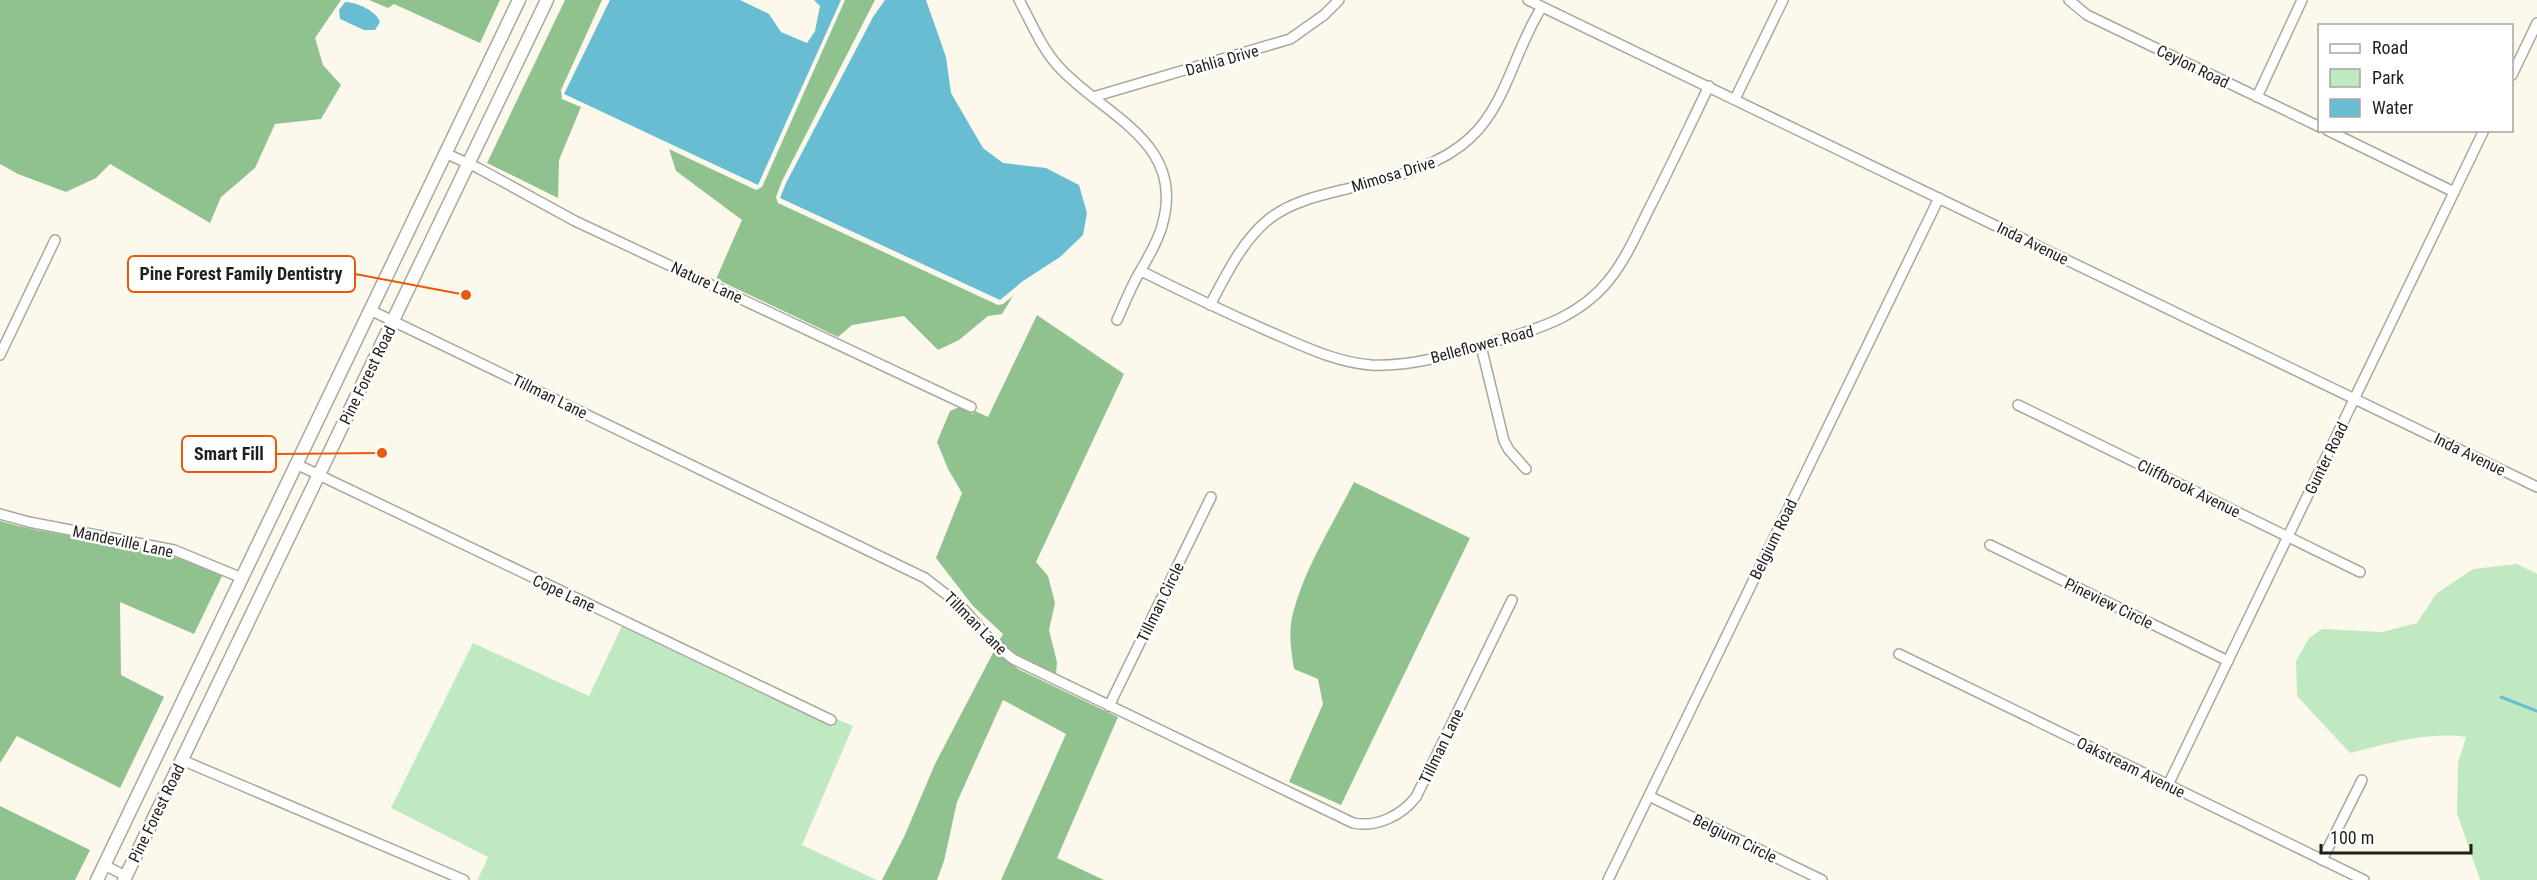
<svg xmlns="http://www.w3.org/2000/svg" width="2537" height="880" font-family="'Roboto Condensed',sans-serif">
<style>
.green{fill:#c1e9c1}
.forest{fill:#90c290}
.water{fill:#68bdd3}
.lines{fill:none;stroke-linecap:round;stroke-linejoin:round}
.stream{stroke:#68bdd3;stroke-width:3}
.street-casing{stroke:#aaa89c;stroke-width:12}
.secondary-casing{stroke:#aaa89c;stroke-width:15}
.street{stroke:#fff;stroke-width:9}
.secondary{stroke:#fff;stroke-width:12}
.labels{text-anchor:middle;stroke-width:5;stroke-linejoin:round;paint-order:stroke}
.street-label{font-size:16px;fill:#201f1a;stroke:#fff}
.leader{fill:none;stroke:#e8590c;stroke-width:2}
.callout-dot{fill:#e8590c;stroke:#fff;stroke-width:2}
.callout{fill:#fff;stroke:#e8590c;stroke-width:2}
.callout-label{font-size:18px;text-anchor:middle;font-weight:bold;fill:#201f1a}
</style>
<rect width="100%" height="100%" fill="#fcf9ec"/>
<g class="green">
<path d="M2517,564L2537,574V880H2480L2457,813L2458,763L2466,737C2429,731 2386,744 2350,753L2297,696L2296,661L2309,638L2322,629L2382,632L2417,623L2436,594L2473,569Z"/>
<path d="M622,626L833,727L837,719L853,726L802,845L877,880H479L478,879L488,857L391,808L473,643L589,696Z"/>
</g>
<g class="forest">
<path d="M0,0H341L315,38L323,65L341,85L321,119L275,124L255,168L221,197L210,223L110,164L96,178L66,192L18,174L0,164Z"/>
<path d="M369,0H500L480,43L394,4L388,8Z"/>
<path d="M565,0H602L561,90L562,99L581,107L559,160L558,198L487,163Z"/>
<path d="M845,0H875L782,181L776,197L778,203L998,305L1003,304L1013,296L1002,314L988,316L959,340L938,350L904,316L852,325L838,337L716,279L742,220L676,171L669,149L756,190L762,187Z"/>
<path d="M1037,315L1124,374L1036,562L1048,576L1055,603L1049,630L1057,662L1056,674L1016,654L999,641L1003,634L973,606L936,558L962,493L948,469L937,442L950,411L959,407L973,414L975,411L988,417Z"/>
<path d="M1354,482L1470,538L1341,805L1289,782L1323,704L1318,679L1294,669C1291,651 1288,631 1293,613C1305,567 1333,524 1354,482Z"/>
<path d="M0,521C47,535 96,538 144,549C172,554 197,565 222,576L194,634L120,602L121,675L164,697L120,788L17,736L0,763Z"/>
<path d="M994,651L1018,669L1118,717L1057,858L1104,880H1001L1066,734L1003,700L957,802L944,861L937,880H882L904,837L935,764Z"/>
<path d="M0,806L90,850L75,880H0Z"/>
</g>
<g class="water">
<path d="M610,0H740L769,14L781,32L807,43L815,31L820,6L814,0H841L758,185L564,94Z"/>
<path d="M885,0H926L946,57L951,93L983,148L1003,163L1046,168L1079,185L1087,213L1083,235L1060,257L1023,281L1000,300L780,198L786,183L873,17Z"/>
<path d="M345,2C357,2 376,11 380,22L375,30H364L340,19L339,10Z"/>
</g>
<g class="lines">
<path class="stream" d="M2501,697L2537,711"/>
<defs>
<g id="street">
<path d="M1019,0C1031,22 1041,47 1058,66C1103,116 1187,141 1162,226C1157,244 1147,259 1138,275C1130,289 1124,305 1117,320"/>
<path d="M1528,0L2537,487"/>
<path d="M2069,0L2087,15L2320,127"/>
<path d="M2512,75L2537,23"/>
<path d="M1093,97L1290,39L1324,15L1339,0"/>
<path d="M2257,97L2302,0"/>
<path d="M1735,99L1783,0"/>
<path d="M2327,130L2454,192"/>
<path d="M445,153L478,168L575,221L971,407"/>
<path d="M1141,271C1183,292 1225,312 1268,331C1301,345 1334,362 1371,365C1415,367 1459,352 1500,340C1542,328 1581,315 1609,280C1626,259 1637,233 1649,209C1670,168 1689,127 1709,86"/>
<path d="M1210,305C1226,275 1242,241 1269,219C1295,199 1328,194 1358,186C1397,176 1440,166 1470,138C1507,104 1515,48 1542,7"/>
<path d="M370,310L925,578L960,605L992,642L1013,659L1353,823C1377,828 1402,815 1416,797L1512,600"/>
<path d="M1481,346L1504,441L1509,450L1526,469"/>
<path d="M0,355L55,240"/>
<path d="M2018,405L2360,572"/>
<path d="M296,464L831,720"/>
<path d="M0,514L29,522L174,550L242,578"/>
<path d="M1990,545L2228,661"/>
<path d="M1899,654L2364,880"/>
<path d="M1109,706L1211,497"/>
<path d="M182,760L464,880"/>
<path d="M2168,785L2484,130"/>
<path d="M1649,796L1822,880"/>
<path d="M2322,860L2362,780"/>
<path d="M104,865L126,876"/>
<path d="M1608,880L1939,198"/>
</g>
<g id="secondary">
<path d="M97,880L519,0"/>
<path d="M124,880L547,0"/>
</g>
</defs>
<use href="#street" class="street-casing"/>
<use href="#secondary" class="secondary-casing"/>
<use href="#street" class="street"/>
<use href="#secondary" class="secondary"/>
</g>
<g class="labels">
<g class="street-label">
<text transform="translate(1222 60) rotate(-16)" y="6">Dahlia Drive</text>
<text transform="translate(2193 66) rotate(26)" y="6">Ceylon Road</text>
<text transform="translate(1393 174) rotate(-17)" y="6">Mimosa Drive</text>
<text transform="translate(2033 243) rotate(26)" y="6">Inda Avenue</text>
<text transform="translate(707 282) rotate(25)" y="6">Nature Lane</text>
<text transform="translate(1482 344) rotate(-15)" y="6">Belleflower Road</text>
<text transform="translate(367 375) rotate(-64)" y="6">Pine Forest Road</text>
<text transform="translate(550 396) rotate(26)" y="6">Tillman Lane</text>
<text transform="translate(2470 454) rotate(26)" y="6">Inda Avenue</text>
<text transform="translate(2326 458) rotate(-64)" y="6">Gunter Road</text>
<text transform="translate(2189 488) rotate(26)" y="6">Cliffbrook Avenue</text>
<text transform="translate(1773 539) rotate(-64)" y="6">Belgium Road</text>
<text transform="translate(123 541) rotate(12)" y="6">Mandeville Lane</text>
<text transform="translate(564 593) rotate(25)" y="6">Cope Lane</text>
<text transform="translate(1160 602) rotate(-64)" y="6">Tillman Circle</text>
<text transform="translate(2109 603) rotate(26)" y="6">Pineview Circle</text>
<text transform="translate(976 623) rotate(45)" y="6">Tillman Lane</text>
<text transform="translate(1441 746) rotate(-64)" y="6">Tillman Lane</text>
<text transform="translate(2131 767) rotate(26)" y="6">Oakstream Avenue</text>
<text transform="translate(156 813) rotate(-64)" y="6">Pine Forest Road</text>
<text transform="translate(1735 838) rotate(26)" y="6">Belgium Circle</text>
</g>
</g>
<path class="leader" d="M466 295L355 274M382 453L276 454"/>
<g class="callout-dot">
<circle cx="466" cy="295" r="6"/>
<circle cx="382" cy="453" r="6"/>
</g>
<g class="callout">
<rect x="128" y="256" width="227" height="36" rx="6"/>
<rect x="182" y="436" width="94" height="36" rx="6"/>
</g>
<g class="callout-label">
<text x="241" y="280">Pine Forest Family Dentistry</text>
<text x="229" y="460">Smart Fill</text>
</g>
<rect x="2318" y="24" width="195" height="108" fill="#ffffff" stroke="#a6a5a3" stroke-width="1.5"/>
<rect x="2330" y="44" width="30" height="9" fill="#ffffff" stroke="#a6a5a3" stroke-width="1.5"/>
<text x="2372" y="54" font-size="18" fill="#201f1a">Road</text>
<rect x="2330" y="69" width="30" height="18" fill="#c1e9c1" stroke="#a6a5a3" stroke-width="1.5"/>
<text x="2372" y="84" font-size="18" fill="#201f1a">Park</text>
<rect x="2330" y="99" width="30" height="18" fill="#68bdd3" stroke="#a6a5a3" stroke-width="1.5"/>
<text x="2372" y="114" font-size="18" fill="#201f1a">Water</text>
<path d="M2321 844v9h150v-9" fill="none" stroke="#201f1a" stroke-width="3"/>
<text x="2330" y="844" font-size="18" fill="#201f1a" stroke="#ffffff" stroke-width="4.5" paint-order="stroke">100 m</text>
</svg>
